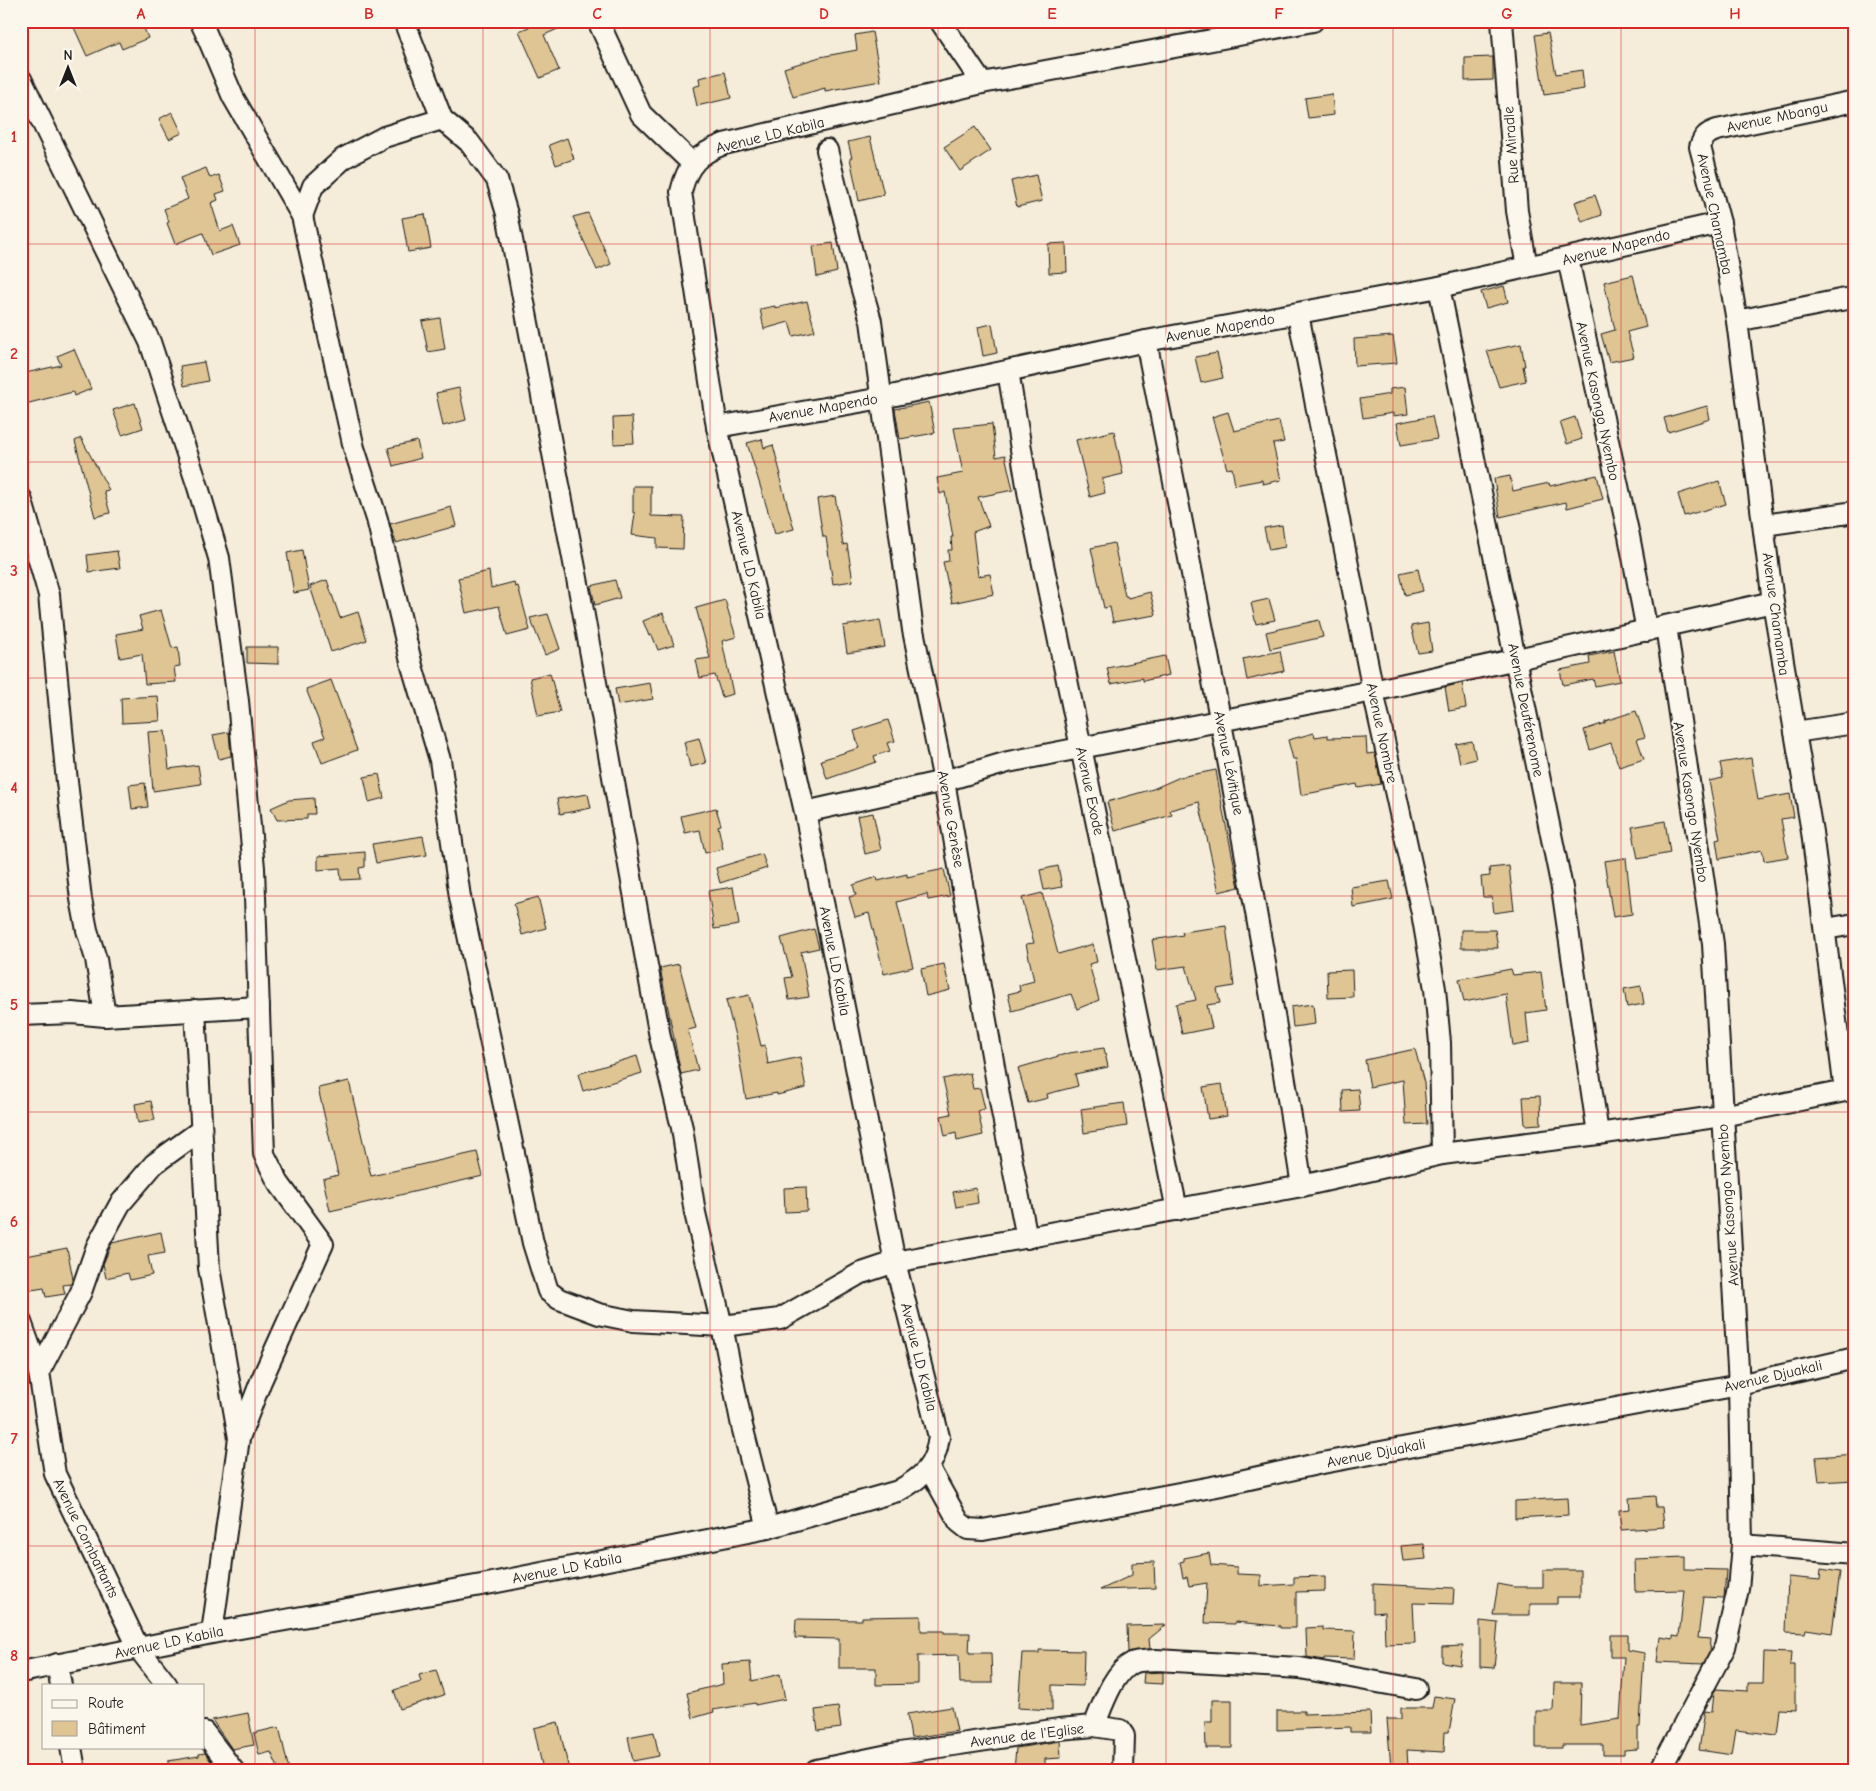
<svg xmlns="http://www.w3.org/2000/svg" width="1876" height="1791" font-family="'Comic Neue',sans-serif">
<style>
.building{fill:#dfc494;stroke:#1c1c1c}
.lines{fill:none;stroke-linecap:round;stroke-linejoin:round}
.minor-casing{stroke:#1c1c1c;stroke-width:24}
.minor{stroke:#fbf7ec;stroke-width:20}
.grid{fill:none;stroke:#d62828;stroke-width:1;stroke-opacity:0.55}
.labels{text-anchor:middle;stroke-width:4;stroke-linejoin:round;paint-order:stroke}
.street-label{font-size:15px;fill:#1c1c1c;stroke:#fbf7ec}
.neatline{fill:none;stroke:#d62828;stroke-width:2}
.grid-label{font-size:16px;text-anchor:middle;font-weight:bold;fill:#d62828}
</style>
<rect width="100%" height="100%" fill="#f5edda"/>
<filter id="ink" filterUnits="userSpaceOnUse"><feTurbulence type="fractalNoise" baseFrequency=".02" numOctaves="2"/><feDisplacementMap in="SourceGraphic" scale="10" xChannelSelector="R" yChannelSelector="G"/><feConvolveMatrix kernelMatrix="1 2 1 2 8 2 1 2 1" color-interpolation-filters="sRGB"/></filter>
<g filter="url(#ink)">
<g class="building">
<path d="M71,21H141L148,38L122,49L119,42L87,56Z"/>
<path d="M526,21H576L544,35L559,70L540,78L519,31L529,27Z"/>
<path d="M872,32L881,81L825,91V88L793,97L784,68L820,57L857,50L855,35Z"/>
<path d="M1548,33L1556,74L1582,70L1584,89L1544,95L1535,35Z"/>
<path d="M1493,57V80L1465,81V58Z"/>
<path d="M725,72L731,98L697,106L693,87L700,85L699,78Z"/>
<path d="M1332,94L1334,115L1308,118L1305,98Z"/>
<path d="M172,112L182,133L169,139L159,119Z"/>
<path d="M975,127L991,150L960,171L944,147Z"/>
<path d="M870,137L884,195L859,201L850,158H852L848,142Z"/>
<path d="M567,138L574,159L556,165L549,145Z"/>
<path d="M206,168L210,178L219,175L225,191L216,194L218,200L211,203L220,231L233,226L240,245L211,255L203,233L175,244L167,223L169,222L164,209L188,199L180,178Z"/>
<path d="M1036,175L1042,201L1017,207L1011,181Z"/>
<path d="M1595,195L1602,215L1582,222L1575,202Z"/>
<path d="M588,213L611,264L597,270L573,217Z"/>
<path d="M425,214L431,248L408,252L402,218Z"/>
<path d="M833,243L837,272L817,277L813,246Z"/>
<path d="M1066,243L1067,272L1049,273L1048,244Z"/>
<path d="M1633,275L1646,327L1627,332L1634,357L1609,362L1601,334L1615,330L1604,282Z"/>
<path d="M1504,286L1508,302L1486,308L1481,292Z"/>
<path d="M807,301L815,331L793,336L789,322L764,329L760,309L775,306V308Z"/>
<path d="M440,318L445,349L428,352L422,321Z"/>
<path d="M992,324L997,353L983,356L978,327Z"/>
<path d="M1393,336L1397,363L1355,366L1354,339Z"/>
<path d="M1521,344L1525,366H1523L1526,381L1499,387L1487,351Z"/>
<path d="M74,349L91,389L74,396L73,392L25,404L21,387V374L61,365L57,356Z"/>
<path d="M1217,353L1223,378L1201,383L1195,357Z"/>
<path d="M204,362L208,381L184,386L180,366Z"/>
<path d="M1405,387L1408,414L1393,416V413L1363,418L1360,399L1390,394V389Z"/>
<path d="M459,388L466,420L443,426L436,393Z"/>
<path d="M929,402L935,433L900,439L895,409Z"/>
<path d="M135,403L143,428L122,435L113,410Z"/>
<path d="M1707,406L1710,419L1668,432L1664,418Z"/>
<path d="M1228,412L1234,431L1279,421L1284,442L1273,444L1281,480L1263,484L1262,480L1235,485L1232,468L1227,469L1212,417Z"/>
<path d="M1432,416L1437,439L1401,445L1397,423Z"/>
<path d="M632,417L634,443L614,444L613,418Z"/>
<path d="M1575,417L1582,439L1567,444L1560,422Z"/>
<path d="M992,424L996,457L1005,455L1013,490L978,497L989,526L973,532L978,576L990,574L994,594L952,603L943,562L949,561L948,550H952L951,537H953L945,492L940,494L937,478L963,473L954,428Z"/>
<path d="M1114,431L1123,474L1102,479L1105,493L1090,497L1076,440Z"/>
<path d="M81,438L109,490L104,491L110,513L95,517L75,441Z"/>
<path d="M762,439L764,448L773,445L781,475H779L794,529L775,534L747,443Z"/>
<path d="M417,441L421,458L393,466L388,448Z"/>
<path d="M1597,475L1603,499L1567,508L1566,502L1500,517L1494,479L1510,476L1513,491L1549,483L1550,486Z"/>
<path d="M1719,481L1726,504L1684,516L1678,494Z"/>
<path d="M633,486H651V516L684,517L683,549L657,548V538L632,535L635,513H633Z"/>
<path d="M835,496L843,545L847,544L853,581L833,584L826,537H823L817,499Z"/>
<path d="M451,507L456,526L396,543L390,524Z"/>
<path d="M1282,525L1285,547L1269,550L1264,528Z"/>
<path d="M1114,543L1125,596H1127L1128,598L1150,592L1156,615L1113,622L1110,607L1104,608L1091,548Z"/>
<path d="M302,550L309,590L294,593L287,553Z"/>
<path d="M117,551L120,568L89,572L87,555Z"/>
<path d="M1418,569L1423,591L1405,595L1400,573Z"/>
<path d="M489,571L491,588L514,582L515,587L518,586L530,630L507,636L499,606L466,613L458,578Z"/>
<path d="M327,580L340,618L358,612L367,640L331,652L310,586Z"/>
<path d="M615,580L620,598L595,605L591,586Z"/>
<path d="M1269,599L1275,620L1256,624L1251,603Z"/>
<path d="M725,600L736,637L722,641L733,694L722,697L715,675L700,678L696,660L710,658L696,608Z"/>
<path d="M161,610L172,648L178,647L180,666L174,667L176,682L145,684L142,654L120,658L116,634L143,629L139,616Z"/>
<path d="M663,613L674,645L658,650L652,635L649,636L643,621Z"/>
<path d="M548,614L560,649L545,655L530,618Z"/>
<path d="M880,620L885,647L847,653L843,626Z"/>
<path d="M1319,620L1323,637L1270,649L1266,632Z"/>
<path d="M1428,623L1432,651L1418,653L1411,626Z"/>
<path d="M247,647H278V664L247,663Z"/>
<path d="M1280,651L1284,671L1247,680L1243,659Z"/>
<path d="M1614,651L1620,681L1595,686L1593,679L1563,685L1560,670L1590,664L1589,656Z"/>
<path d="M1165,656L1169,675L1143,681V678L1111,684L1107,668Z"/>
<path d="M550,673L560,712L538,716L530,678Z"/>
<path d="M331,680L357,750L322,763L314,741L325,737L306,689Z"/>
<path d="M650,683L653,699L618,705L615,689Z"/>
<path d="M1462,683L1466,708L1449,711L1445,687Z"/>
<path d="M158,696L160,721L122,723L121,698Z"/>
<path d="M1636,711L1645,737L1637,739L1644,759L1619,767L1611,743L1590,750L1584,730L1605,723V721Z"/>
<path d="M888,720L895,741L887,743L890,751L874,756L876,762L827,779L821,760L859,748L854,731Z"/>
<path d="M165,731L169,769L198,765L201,784L153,791L148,732Z"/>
<path d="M229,732L231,756L219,759L213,735Z"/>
<path d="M1314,733L1315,737L1328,735V738L1366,737L1367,754L1375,753L1381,784L1358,788L1357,784L1301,795L1296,759H1293L1288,740Z"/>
<path d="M699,738L706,763L690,767L684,742Z"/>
<path d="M1472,741L1476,759L1460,763L1456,744Z"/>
<path d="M1751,758L1758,800L1790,794L1794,817L1781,819L1788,857L1764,861L1762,850L1719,859L1716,840L1720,839L1709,781L1723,778L1720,763Z"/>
<path d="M1216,770L1223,811L1239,887L1219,892L1199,802L1170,810L1172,815L1115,831L1107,802L1153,789L1180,777Z"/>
<path d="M379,774L384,798L369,802L364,777Z"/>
<path d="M145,783L148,807L132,809L129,785Z"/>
<path d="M588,794L591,808L560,814L557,799Z"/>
<path d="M314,798L315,814H307V819L277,820L271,808L289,800Z"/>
<path d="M716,808L721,825L718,826L723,849L705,853L700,830L685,833L681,816Z"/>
<path d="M873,813L881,850L865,854L857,816Z"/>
<path d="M1665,821L1670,853L1638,859L1632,827Z"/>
<path d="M423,836L427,855L376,863L372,844Z"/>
<path d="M365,852V867L359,868L360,879L341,880L340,868L318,870V856Z"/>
<path d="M762,854L767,868L720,883L716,868Z"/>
<path d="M1626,858L1632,914L1613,917L1604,861Z"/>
<path d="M1058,866L1062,887L1044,890L1040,870Z"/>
<path d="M1509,866L1514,910L1494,913L1492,897H1483L1481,877L1490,876L1489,868Z"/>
<path d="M944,869L950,896L928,900L927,894L897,902L913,967L884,974L869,913L855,917L849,897L856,895L853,885L877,877L878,881L907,874V877Z"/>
<path d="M1389,881L1393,899L1353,907L1351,887Z"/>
<path d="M733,887L739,925L714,929L708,891Z"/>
<path d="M1042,893L1058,954L1093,944L1097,962L1089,964L1099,1000L1077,1009L1071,994L1012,1011L1008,994L1020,991L1019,985L1034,981L1026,944L1034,943L1022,898Z"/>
<path d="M538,897L546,928L522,935L514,904Z"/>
<path d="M1226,926L1234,986L1217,989L1220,1003L1207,1005L1212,1028L1182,1034L1176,1004L1196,1000L1186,966L1157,970L1152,940L1183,935L1182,932Z"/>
<path d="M814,929L819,948L801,952L809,997L789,1000L785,978L792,977L781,938Z"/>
<path d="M1461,930H1495L1498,948H1461Z"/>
<path d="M679,964L696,1028L688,1030L698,1070L681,1074L660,968Z"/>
<path d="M944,964L950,990L926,996L921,969Z"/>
<path d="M1511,969L1513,975L1541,972L1546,1010L1526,1013L1529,1043L1513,1046L1506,994L1464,1002L1459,979Z"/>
<path d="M1352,970L1353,997L1328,998L1327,971Z"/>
<path d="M1641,986L1644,1004L1627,1007L1624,989Z"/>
<path d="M749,995L761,1046L765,1045L768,1064L800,1057L806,1088L777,1095V1093L746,1099L737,1044L726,1000Z"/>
<path d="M1313,1004L1315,1024L1293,1027L1291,1007Z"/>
<path d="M1104,1048L1108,1067L1075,1074L1078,1086L1047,1094L1048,1098L1028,1103L1018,1068L1069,1053Z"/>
<path d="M1415,1049L1424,1083L1427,1124L1406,1125L1403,1080L1370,1087L1365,1060Z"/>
<path d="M637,1056L642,1073L583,1091L578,1074Z"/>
<path d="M970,1073L973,1089L980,1088L985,1109L978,1111L983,1135L957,1141L956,1133L945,1136L941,1116L951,1114L943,1079Z"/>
<path d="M349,1081L371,1176L477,1152L483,1176L330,1211L323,1179L338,1175L318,1088Z"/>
<path d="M1222,1084L1227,1116L1208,1119L1203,1087Z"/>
<path d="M1358,1089L1360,1111L1343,1112L1342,1090Z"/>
<path d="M1540,1096L1541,1124L1525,1125L1523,1097Z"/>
<path d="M151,1101L155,1120L138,1123L135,1104Z"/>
<path d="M1124,1103L1127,1126L1084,1133L1081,1109Z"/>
<path d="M806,1187L807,1211L785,1212L784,1188Z"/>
<path d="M976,1188L978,1203L956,1207L953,1192Z"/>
<path d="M161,1232L165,1253L148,1256L152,1275L130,1280L128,1273L106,1278L103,1264L112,1243Z"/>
<path d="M67,1248L73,1279L71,1284L63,1285L65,1294L46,1297L44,1288L25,1291L21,1272V1257Z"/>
<path d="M1855,1454V1480L1819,1482L1816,1457Z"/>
<path d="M1655,1496L1656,1507H1662L1664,1527L1621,1530L1619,1510L1630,1509L1629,1498Z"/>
<path d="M1567,1498L1568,1515L1515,1518V1501Z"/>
<path d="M1424,1544L1426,1559L1403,1561L1401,1546Z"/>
<path d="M1209,1553L1211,1565L1237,1567V1574L1261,1575V1586L1294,1584V1577L1325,1576V1591L1296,1592V1628H1280V1626L1235,1622V1624L1205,1623L1207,1583L1189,1586L1187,1577L1183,1578L1180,1562L1184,1561V1558Z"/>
<path d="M1685,1557V1569L1726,1570L1724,1598L1703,1597L1698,1638L1710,1639L1709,1653L1703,1664L1657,1662L1660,1637L1673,1639V1636L1679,1637L1684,1590L1635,1591L1634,1559Z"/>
<path d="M1154,1562L1155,1588L1100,1590L1132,1575V1563Z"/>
<path d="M1821,1569L1840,1572L1832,1633L1806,1629L1805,1633L1786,1632L1788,1577L1820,1580Z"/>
<path d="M1543,1570H1580V1597H1557V1604H1530V1615H1493L1498,1584L1514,1587H1543Z"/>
<path d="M1373,1584L1454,1588L1453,1604L1413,1603L1415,1643L1385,1644L1384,1612L1373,1613Z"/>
<path d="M921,1616V1631H944V1633H970L969,1653H991L992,1683H960L959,1655L918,1656V1684L876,1685V1668H839V1639L795,1638L796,1619L862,1620V1617Z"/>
<path d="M1480,1621L1498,1623L1494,1668L1480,1667Z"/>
<path d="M1166,1625L1149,1639L1150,1649L1128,1652L1127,1626Z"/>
<path d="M1323,1627V1630L1355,1631L1354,1659L1324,1658V1660L1307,1657L1306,1628Z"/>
<path d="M1611,1635H1628V1650L1644,1653L1640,1727H1638V1749L1624,1750V1755H1603V1745H1562V1748H1536V1711H1553L1554,1683H1581L1580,1725L1620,1719L1624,1657H1611Z"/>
<path d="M1463,1646L1460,1665L1442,1662V1647Z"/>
<path d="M1039,1650L1084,1651L1083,1686L1052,1685V1710L1018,1708L1022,1653H1039Z"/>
<path d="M1764,1652L1791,1653L1790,1665H1795V1710L1780,1709L1777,1735L1736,1730L1732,1755L1699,1750L1705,1711L1712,1712L1714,1693L1716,1689L1748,1691V1683H1763Z"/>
<path d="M750,1662L752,1681L780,1674L785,1699L755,1705V1703L713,1710L714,1712L693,1718L687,1693L723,1684L722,1664Z"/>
<path d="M436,1670L444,1695L400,1709L394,1690L421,1682L419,1675Z"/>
<path d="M1163,1672V1684L1143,1683L1144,1673Z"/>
<path d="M1434,1696L1455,1699L1449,1732H1445L1444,1752L1407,1750L1408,1767L1391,1768L1387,1719H1401V1708H1432Z"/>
<path d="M1212,1700H1232V1748H1206L1205,1722H1212Z"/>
<path d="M838,1707L841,1728L818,1731L815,1710Z"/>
<path d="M952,1707L957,1731L911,1738L907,1714Z"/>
<path d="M1277,1711H1304V1714L1370,1712L1371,1732H1350V1727L1277,1730Z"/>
<path d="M248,1713L254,1745L232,1749L212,1720Z"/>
<path d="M558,1722L569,1770H543L534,1728Z"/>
<path d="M279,1727L289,1770H279L271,1752L259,1755L254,1733Z"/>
<path d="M654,1732L659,1756L633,1761L628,1737Z"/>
<path d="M1060,1741L1061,1758L1045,1759V1770H1014L1016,1748Z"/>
<path d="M205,1753L217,1770H168V1761L199,1756V1754Z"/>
</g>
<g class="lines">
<defs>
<g id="minor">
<path d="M200,21L205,31L233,97L302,216L354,448L377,519L412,666L440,760L460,897L533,1243L548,1291L559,1299L599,1314L633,1321L722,1326L780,1319L859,1274L895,1262L1302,1186L1442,1154L1598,1134L1722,1116L1855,1089"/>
<path d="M404,21L442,119L469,142L497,180L507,214L580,594L660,1037L682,1128L695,1213L722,1326L742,1426L768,1528"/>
<path d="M598,21L641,114L693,164"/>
<path d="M940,21L982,83"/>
<path d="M1502,21L1517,211L1527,267"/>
<path d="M21,79L150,342L198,487L219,558L238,701L254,868L264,1154L278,1182L323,1244L261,1381L239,1438L212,1633"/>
<path d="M827,150L858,276L871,321L913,630L944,781L1002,1112L1027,1238"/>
<path d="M302,216L313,186L344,158L384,137L442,119"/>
<path d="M1568,259L1629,536L1647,631"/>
<path d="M1439,287L1562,888L1598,1134"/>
<path d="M1298,314L1373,691L1422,913L1435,989L1440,1043L1442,1154"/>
<path d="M1737,321L1840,300L1855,298"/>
<path d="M1146,341C1202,622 1258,903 1302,1186"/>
<path d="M1008,371L1029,497L1177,1210"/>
<path d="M717,427L882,398L1146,341L1439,287L1720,223"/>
<path d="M21,498L49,595L67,782L81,899L87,930L96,959L105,1016"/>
<path d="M1764,525L1855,512"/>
<path d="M1795,732L1855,723"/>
<path d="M805,812L944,781L1008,762L1373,691L1773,602"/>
<path d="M1825,929L1855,924"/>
<path d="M195,1010L209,1268L239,1438"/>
<path d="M21,1015L72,1013L105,1016L259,1007"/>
<path d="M1845,1091L1812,832L1773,602L1737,321L1720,223L1700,147C1703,137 1707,133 1717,130L1855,101"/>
<path d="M21,1322L39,1372L55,1474L139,1649L167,1685"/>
<path d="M39,1372L81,1292L97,1246L120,1204L154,1164L201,1130"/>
<path d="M929,1468L959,1522L968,1529L983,1530L1222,1485L1317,1464L1739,1385L1855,1358"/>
<path d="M1742,1545L1855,1554"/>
<path d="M57,1664L61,1685"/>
<path d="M21,1672L212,1633L487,1584L768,1528L898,1491C923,1477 935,1467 939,1437L895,1262L805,812L717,427L681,192C687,165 698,154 724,144L982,83L1313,21"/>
<path d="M1094,1726C1102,1707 1113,1672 1132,1663C1139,1660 1149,1661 1156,1660L1300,1668L1416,1689"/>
<path d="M204,1732L233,1770"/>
<path d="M71,1747L75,1770"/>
<path d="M816,1770L893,1754L1059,1729L1094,1726L1120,1730L1124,1736L1123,1770"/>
<path d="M1660,1770L1725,1647L1738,1589L1742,1545L1739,1385L1713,944L1666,626"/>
</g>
</defs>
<use href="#minor" class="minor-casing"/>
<use href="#minor" class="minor"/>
</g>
</g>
<path class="grid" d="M255,21V1770M483,21V1770M710,21V1770M938,21V1770M1166,21V1770M1393,21V1770M1621,21V1770M21,244H1855M21,462H1855M21,678H1855M21,896H1855M21,1112H1855M21,1330H1855M21,1546H1855"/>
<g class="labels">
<g class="street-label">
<text transform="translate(1777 117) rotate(-12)" y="5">Avenue Mbangu</text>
<text transform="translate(770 135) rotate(-14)" y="5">Avenue LD Kabila</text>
<text transform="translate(1511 145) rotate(-94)" y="5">Rue Miradle</text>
<text transform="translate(1715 214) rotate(78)" y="5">Avenue Chamamba</text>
<text transform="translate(1616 247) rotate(-14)" y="5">Avenue Mapendo</text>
<text transform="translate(1220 328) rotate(-10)" y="5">Avenue Mapendo</text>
<text transform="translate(1598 401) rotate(78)" y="5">Avenue Kasongo Nyembo</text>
<text transform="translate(823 408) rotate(-10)" y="5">Avenue Mapendo</text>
<text transform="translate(749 565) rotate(77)" y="5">Avenue LD Kabila</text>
<text transform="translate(1776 614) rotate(82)" y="5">Avenue Chamamba</text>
<text transform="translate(1526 710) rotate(79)" y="5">Avenue Deutérenome</text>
<text transform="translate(1382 733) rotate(78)" y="5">Avenue Nombre</text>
<text transform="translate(1229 763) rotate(79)" y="5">Avenue Lévitique</text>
<text transform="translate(1090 791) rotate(78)" y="5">Avenue Exode</text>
<text transform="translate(1691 802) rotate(81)" y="5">Avenue Kasongo Nyembo</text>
<text transform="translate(951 819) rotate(80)" y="5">Avenue Genèse</text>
<text transform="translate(835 961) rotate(79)" y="5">Avenue LD Kabila</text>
<text transform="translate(1728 1205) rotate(-94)" y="5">Avenue Kasongo Nyembo</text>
<text transform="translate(919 1357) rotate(76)" y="5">Avenue LD Kabila</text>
<text transform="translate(1773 1376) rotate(-13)" y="5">Avenue Djuakali</text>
<text transform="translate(1376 1453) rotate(-11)" y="5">Avenue Djuakali</text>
<text transform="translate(86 1538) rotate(64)" y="5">Avenue Combattants</text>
<text transform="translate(567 1568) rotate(-11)" y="5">Avenue LD Kabila</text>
<text transform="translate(169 1642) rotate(-12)" y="5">Avenue LD Kabila</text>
<text transform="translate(1027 1735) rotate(-7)" y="5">Avenue de l'Eglise</text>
</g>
</g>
<rect width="1876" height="1791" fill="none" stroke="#fbf7ec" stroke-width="55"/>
<rect x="42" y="1684" width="162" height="65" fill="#fbf7ec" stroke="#a29f99"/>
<rect x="52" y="1700" width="25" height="8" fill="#fbf7ec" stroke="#a29f99"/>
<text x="88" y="1708" font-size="15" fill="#1c1c1c">Route</text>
<rect x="52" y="1721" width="25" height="15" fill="#dfc494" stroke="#a29f99"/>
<text x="88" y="1734" font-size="15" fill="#1c1c1c">Bâtiment</text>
<g transform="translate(68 68)" stroke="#fbf7ec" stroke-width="4" paint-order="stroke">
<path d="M0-4L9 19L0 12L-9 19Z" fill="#1c1c1c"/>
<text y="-8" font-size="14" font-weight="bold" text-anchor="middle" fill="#1c1c1c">N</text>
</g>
<rect x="28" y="28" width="1820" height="1736" class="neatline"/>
<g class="grid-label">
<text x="141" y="19">A</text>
<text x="369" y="19">B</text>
<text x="597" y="19">C</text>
<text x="824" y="19">D</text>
<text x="1052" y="19">E</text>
<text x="1279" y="19">F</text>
<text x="1507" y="19">G</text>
<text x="1735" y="19">H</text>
<text x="14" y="142">1</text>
<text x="14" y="359">2</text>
<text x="14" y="576">3</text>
<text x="14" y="793">4</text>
<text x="14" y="1010">5</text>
<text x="14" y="1227">6</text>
<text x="14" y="1444">7</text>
<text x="14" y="1661">8</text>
</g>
</svg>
